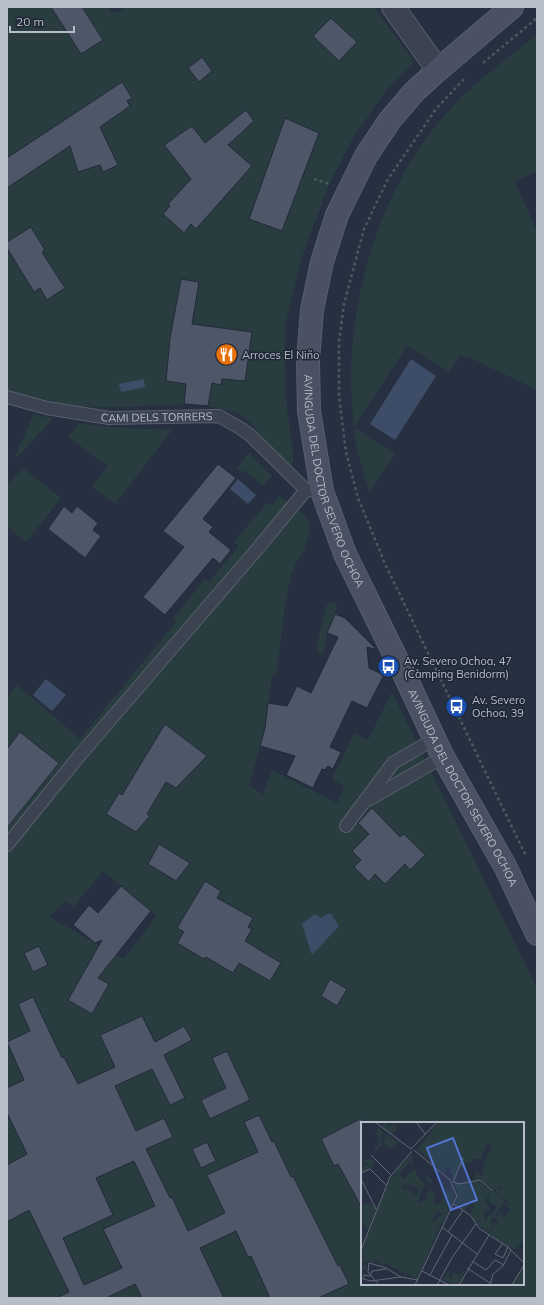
<svg xmlns="http://www.w3.org/2000/svg" width="544" height="1305" font-family="Mulish,sans-serif">
<style>
.green{fill:#293d41;fill-rule:evenodd}
.water{fill:#3d4d68}
.building{fill:#4d5768;stroke:#212937;fill-rule:evenodd}
.lines{fill:none;stroke-linecap:round;stroke-linejoin:round}
.lane-casing{stroke:#58606d;stroke-width:14}
.street-casing{stroke:#58606d;stroke-width:24}
.secondary-casing{stroke:#58606d;stroke-width:24}
.path{stroke:#475a5e;stroke-width:2.5;stroke-dasharray:3 3;stroke-linecap:butt}
.lane{stroke:#3b4250;stroke-width:12}
.street{stroke:#3b4250;stroke-width:22}
.secondary{stroke:#495162;stroke-width:22}
.labels{text-anchor:middle;stroke-width:3;stroke-linejoin:round;paint-order:stroke}
.poi-label{font-size:11px;fill:#b7beca;stroke:#1f2735;text-anchor:start}
.street-label{font-size:11px;fill:#b7beca;stroke:#1f2735}
.inset-road{fill:none;stroke:#616977;stroke-width:1}
.view{fill:#5375d3;fill-opacity:0.15;stroke:#5375d3;stroke-width:2}
.inset-edge{fill:none;stroke:#b7beca;stroke-width:2}
</style>
<rect width="100%" height="100%" fill="#273040"/>
<g class="green">
<path d="M7,7H108L112,13L120,11L126,7H374L414,62L386,91L354,136L327,189L302,257L285,326V392L293,454V463L290,467C270,452 260,427 238,413C234,411 228,410 223,409C182,399 139,409 96,407C66,406 36,398 7,391Z"/>
<path d="M537,34V172L515,181L537,232V390L471,358L460,355L449,372L407,346L354,427L395,454L369,492C365,478 360,463 357,448C354,435 353,420 352,406C345,302 380,184 452,107C477,80 509,58 537,34Z"/>
<path d="M34,414L53,419L13,461Z"/>
<path d="M79,424L123,428L172,430L115,504L92,486L108,466L68,437Z"/>
<path d="M249,452L272,476L263,486L245,470L242,473L237,468Z"/>
<path d="M23,468L61,498L26,542L7,526V486Z"/>
<path d="M279,496C298,510 321,519 304,546L307,548L297,561L291,576L286,599L276,676L272,675L265,728L249,785L263,795L272,770L337,803L345,786L332,780L354,733L368,740L392,692L537,988V1298H7V698L17,685L80,739L176,622L173,618L205,579L209,582L239,546L234,542L268,502L272,505ZM103,871L156,916L124,959L49,917L66,901L73,907ZM362,1123H523V1284H362Z"/>
<path d="M330,601L336,603L337,608L327,633L324,650L321,654L317,652V644L326,607Z"/>
</g>
<g class="water">
<path d="M411,359L436,376L395,440L370,424Z"/>
<path d="M144,379L145,387L121,392L119,384Z"/>
<path d="M238,479L256,495L248,504L230,489Z"/>
<path d="M46,679L66,695L52,711L33,695Z"/>
<path d="M330,913L339,926L312,955L302,924L315,914L321,918Z"/>
</g>
<g class="building">
<path d="M51,7H82L103,40L81,54Z"/>
<path d="M331,18L357,42L339,61L313,36Z"/>
<path d="M202,57L212,71L199,82L188,68Z"/>
<path d="M122,82L132,98L127,101L130,106L100,127L118,165L103,172L100,165L78,172L70,146L7,188V158Z"/>
<path d="M246,110L254,121L228,145L252,166L196,229L191,224L184,233L163,214L170,206L168,204L191,179L164,145L192,126L205,143Z"/>
<path d="M285,118L319,133L282,231L249,219Z"/>
<path d="M31,227L45,250L42,252L65,288L47,300L40,288L34,292L7,248V242Z"/>
<path d="M181,279L199,282L192,324L252,332L245,381L222,379L221,385L212,383L208,406L184,404L186,384L166,381L170,338Z"/>
<path d="M218,464L236,478L203,519L213,527L209,532L231,550L220,564L213,558L165,615L143,597L184,547L163,531Z"/>
<path d="M64,506L72,513L77,506L98,523L93,530L101,536L85,558L48,529Z"/>
<path d="M335,614L345,618L377,650L367,647L369,668L384,675L367,708L352,701L330,747L341,752L333,769L328,766L325,770L322,769L313,788L286,775L295,756L260,746L265,728L268,703L287,706L297,686L311,693L338,637L327,633Z"/>
<path d="M165,724L207,756L176,788L166,782L147,814L150,816L136,832L106,814L119,793L122,795Z"/>
<path d="M20,732L59,763L7,828V749Z"/>
<path d="M372,808L400,837L404,834L425,855L410,870L405,864L385,884L375,874L369,882L354,867L361,860L352,851L369,834L358,823Z"/>
<path d="M159,844L190,863L176,881L148,864Z"/>
<path d="M205,881L221,891L217,898L253,918L248,927L252,929L245,941L281,963L270,981L239,963L233,973L206,957L204,959L177,943L184,932L177,928Z"/>
<path d="M121,886L151,911L98,978L109,984L92,1014L68,1000L102,940L95,943L73,925L89,905L98,913Z"/>
<path d="M39,946L48,965L33,972L24,953Z"/>
<path d="M330,979L347,989L337,1006L321,996Z"/>
<path d="M33,997L62,1058L64,1057L78,1084L115,1067L100,1035L142,1016L155,1042L184,1026L192,1040L164,1055L185,1098L170,1105L152,1069L115,1086L136,1131L164,1118L173,1137L146,1149L170,1198L172,1197L188,1231L225,1213L207,1175L258,1152L244,1122L259,1115L272,1142L274,1141L291,1177L293,1176L338,1266L340,1265L349,1284L318,1298H270L251,1256L248,1257L236,1231L200,1248L224,1298H142L135,1284L106,1298H56L69,1292L29,1210L7,1222V1165L27,1154L7,1113V1088L24,1080L7,1042L30,1031L18,1004ZM134,1161L155,1206L103,1229L122,1268L84,1285L63,1238L113,1215L96,1178Z"/>
<path d="M227,1051L250,1100L210,1119L201,1100L226,1088L212,1058Z"/>
<path d="M362,1118V1208L338,1164L334,1166L321,1139Z"/>
<path d="M207,1142L216,1161L201,1168L192,1149Z"/>
</g>
<g class="lines">
<defs>
<g id="lane">
<path id="s1" d="M7,397L47,408L109,418L219,416L240,428L250,435L306,490"/>
<path d="M370,799L443,757"/>
<path d="M346,826L393,763L434,739"/>
<path d="M7,845L80,755L259,547L306,490L322,491"/>
</g>
<path id="street" d="M393,7L438,70"/>
<g id="secondary">
<path id="s2" d="M512,7L438,70L414,92L390,120L366,156L337,215L322,262L312,310L308,360L309,411L322,491L345,554L405,676L443,757L505,866L537,934"/>
</g>
</defs>
<use href="#lane" class="lane-casing"/>
<use href="#street" class="street-casing"/>
<use href="#secondary" class="secondary-casing"/>
<g class="path">
<path d="M483,63L537,18"/>
<path d="M464,79L436,109L388,179L364,229L344,304L339,342V397L346,452L358,498L386,566L526,856"/>
<path d="M314,179L329,184"/>
</g>
<use href="#lane" class="lane"/>
<use href="#street" class="street"/>
<use href="#secondary" class="secondary"/>
</g>
<defs>
<symbol id="restaurant-disc" viewBox="-11 -11 22 22"><circle r="9.5" fill="#e8710a" stroke="#1f2735"/><path d="M-5-6h1v4h1v-4h1v4h1v-4h1v5L-1.5 .5V6h-2V.5L-5-1ZM5-6V6H3V1.5H1.5Q1.5-4 5-6Z" fill="#fff"/></symbol>
<symbol id="bus-disc" viewBox="-11 -11 22 22"><circle r="9.5" fill="#1a4fb4" stroke="#1f2735"/><path d="M-5-6H5V4H4V6H2V4H-2V6H-4V4H-5ZM-3.5-4V0h7V-4ZM-3.5 1.2v1.5H-2V1.2ZM2 1.2v1.5H3.5V1.2Z" fill="#fff"/></symbol>
</defs>
<g fill-rule="evenodd">
<use href="#restaurant-disc" x="214" y="342" width="25" height="25"/>
<use href="#bus-disc" x="376" y="654" width="25" height="25"/>
<use href="#bus-disc" x="444" y="694" width="25" height="25"/>
</g>
<g class="labels">
<g class="poi-label">
<text x="242" y="359">Arroces El Niño</text>
<text x="404" y="665">Av. Severo Ochoa, 47<tspan x="404" dy="13">(Càmping Benidorm)</tspan></text>
<text x="472" y="704">Av. Severo<tspan x="472" dy="13">Ochoa, 39</tspan></text>
</g>
<g class="street-label">
<text dy="4" stroke="none"><textPath href="#s1" startOffset="152">CAMI DELS TORRERS</textPath></text>
<text dy="4" stroke="none"><textPath href="#s2" startOffset="549">AVINGUDA DEL DOCTOR SEVERO OCHOA</textPath></text>
<text dy="4" stroke="none"><textPath href="#s2" startOffset="885">AVINGUDA DEL DOCTOR SEVERO OCHOA</textPath></text>
</g>
</g>
<g transform="translate(361 1122)">
<rect width="163" height="163" fill="#273040"/>
<path d="M24,0L27,4L32,2L38,5L31,12L21,4ZM78,0H163V118L154,128L128,112L139,98L131,95L130,103L136,100L127,111L116,101L122,95L115,100L109,91L113,85L111,80L104,88L95,82L97,71L93,61L117,59L130,68L124,79L130,88L123,90V100L130,91L133,93L132,89L136,85L126,78L131,68L144,78L135,93L138,95L137,93L139,88L140,92L144,93L150,88L144,82L145,80L153,84L134,69L140,67L141,64L133,68L119,57L113,58L115,49L120,54L126,32L129,31L131,23L125,22L120,38L113,36L110,40L104,41L102,45L98,44L92,59L89,45L85,46L84,52L56,27ZM17,5L22,10L20,17L23,19L18,20L21,23L15,29L13,25L18,23L16,21L19,17L14,10ZM24,12L37,20L29,27L23,21ZM52,30L50,33L53,36L50,38L53,40L51,44L49,43L52,42L49,39L38,53L43,57L47,51L50,52L52,46L56,49L55,53L64,62L56,81L65,79L68,66L66,65H68L69,62L64,56L74,47L67,55L71,57L68,67L74,71L72,79L76,82L82,80L80,76L82,74L88,79L78,69H90L89,61L93,70L92,81L78,106L73,100L81,92L78,89L71,96L72,101L78,106L56,157L47,152L43,154L44,151L28,143L25,146L27,143L24,141L22,144L16,142L19,139L14,138L13,141L2,138L1,144L6,143L5,148L1,147L0,159V137L4,135L0,130L26,63L31,54H37L34,52L31,54ZM43,61L45,65L47,62L59,67L55,74L45,66L41,67ZM7,36L15,40L9,47L0,51V47L7,42L3,40L0,43V40ZM10,81L15,87L7,108L0,101V83ZM163,144V163H152ZM97,147V152L100,153V149L103,151L97,163L82,158L88,149V157L92,153L91,150L96,153Z" fill="#293d41" fill-rule="evenodd"/>
<path class="inset-road" d="M14,0L50,27M55,0L65,13M50,27L76,0M53,28L89,58L96,74L54,163M10,33L30,53M0,51L9,47L25,63M0,57L15,87M92,60L98,62L119,58L132,69M92,60L102,36M93,82L109,93L119,107L147,125L163,141M81,105L116,132M87,110L102,88M142,121L134,132L142,136L147,125M0,128L29,55L51,29M111,139L125,148L134,138L143,143M106,146L129,161M61,149L88,163M69,153L91,113M9,154L3,153L2,157L10,159L40,155L57,158M9,154L11,149L25,147M18,163L7,150L8,141L25,146L40,155M76,163L92,134L115,102M98,163L128,113M129,163L132,152L142,144L150,128M151,163L163,143"/>
<path class="view" d="M92,16L116,78L90,88L66,26Z"/>
<rect width="163" height="163" class="inset-edge"/>
</g>
<rect width="544" height="1305" fill="none" stroke="#b7beca" stroke-width="16"/>
<path d="M10 26v6h64v-6" fill="none" stroke="#b7beca" stroke-width="2"/>
<text x="16" y="26" font-size="12" fill="#b7beca" stroke="#1f2735" stroke-width="3" paint-order="stroke">20 m</text>
</svg>
